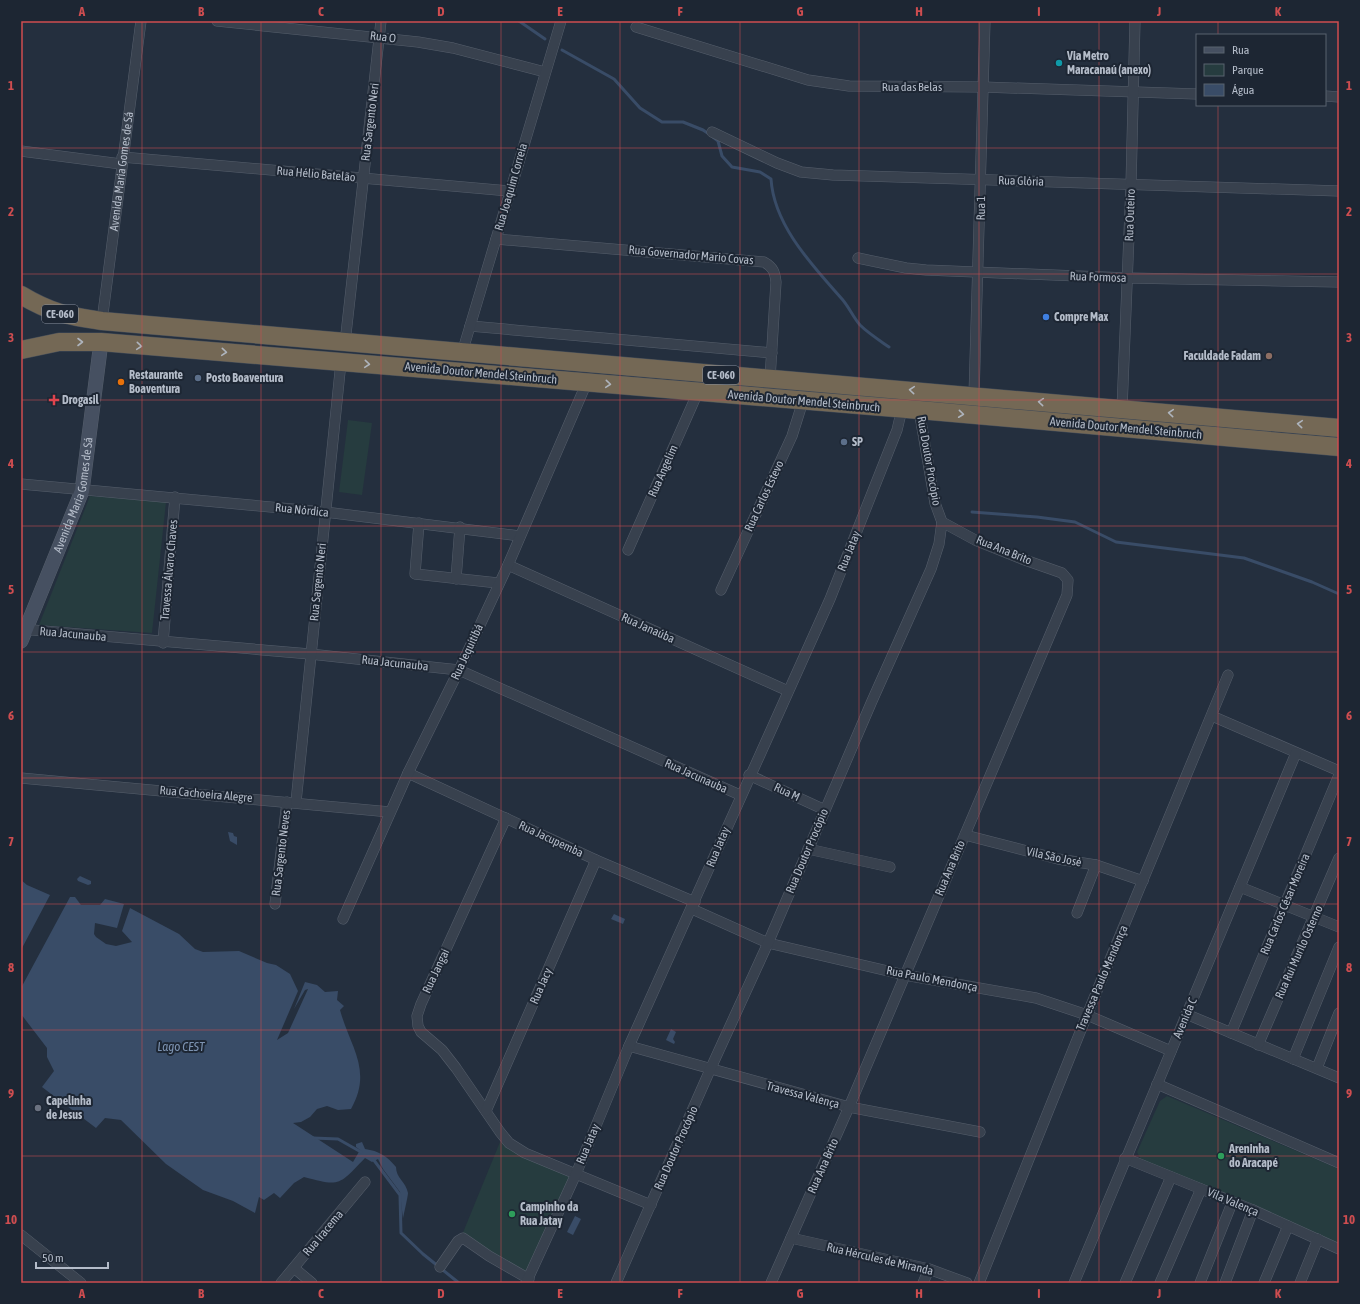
<svg xmlns="http://www.w3.org/2000/svg" width="1360" height="1304" font-family="'Asap Condensed',sans-serif">
<style>
.green{fill:#263c3f}
.water{fill:#394c67}
.lines{fill:none;stroke-linecap:round;stroke-linejoin:round}
.stream{stroke:#394c67;stroke-width:3}
.street-casing{stroke:#565f6c;stroke-width:11}
.secondary-casing{stroke:#565f6c;stroke-width:15}
.highway-casing{stroke:#434c59;stroke-width:19}
.street{stroke:#38414e;stroke-width:10}
.secondary{stroke:#465061;stroke-width:14}
.highway{stroke:#746855;stroke-width:18}
.oneway{stroke:#aeb4bd}
.grid{fill:none;stroke:#ce4d50;stroke-width:1;stroke-opacity:0.55}
.culture-dot{fill:#0f9aa8;stroke:#1d2633;stroke-width:1.5}
.shop-dot{fill:#3f7fe0;stroke:#1d2633;stroke-width:1.5}
.education-dot{fill:#8d6e63;stroke:#1d2633;stroke-width:1.5}
.service-dot{fill:#5c6f8a;stroke:#1d2633;stroke-width:1.5}
.food-dot{fill:#e8710a;stroke:#1d2633;stroke-width:1.5}
.health-dot{fill:#e0444e;stroke:#1d2633;stroke-width:1.5}
.worship-dot{fill:#6b7280;stroke:#1d2633;stroke-width:1.5}
.leisure-dot{fill:#2e9e5b;stroke:#1d2633;stroke-width:1.5}
.labels{text-anchor:middle;stroke-width:4;stroke-linejoin:round;paint-order:stroke}
.shield{fill:#1d2633;stroke:#878f9c;stroke-width:1}
.shield-label{font-size:11px;font-weight:bold;fill:#b4bcc9}
.street-label{font-size:12px;fill:#b4bcc9;stroke:#1d2633}
.poi-label{font-size:12px;font-weight:bold;fill:#b4bcc9;stroke:#1d2633;text-anchor:start}
.water-label{font-size:13px;font-style:italic;fill:#7c92b1;stroke:#1d2633}
.neatline{fill:none;stroke:#ce4d50;stroke-width:1.5}
.grid-label{font-size:13px;text-anchor:middle;font-weight:bold;fill:#ce4d50}
</style>
<rect width="100%" height="100%" fill="#242f3e"/>
<g class="green">
<path d="M348,420L372,423L362,495L339,492Z"/>
<path d="M90,496L166,502L152,633L39,625Z"/>
<path d="M1167,1096L1339,1169V1245L1141,1160L1137,1152L1160,1101Z"/>
<path d="M500,1142L572,1176L527,1276L462,1235Z"/>
</g>
<g class="water">
<path d="M228,832L233,833L234,836L237,837V845L230,841Z"/>
<path d="M80,876L91,881V884L88,885L78,881L77,879Z"/>
<path d="M21,880L27,885L50,895L21,950Z"/>
<path d="M70,897H75L81,905H100L105,899L124,904L117,928L95,923L94,934L96,937L106,944L116,946L132,942L122,931L130,908L179,934L195,949L203,952L239,951L267,963L276,965L290,974L298,991L277,1040L288,1033L308,989L305,990L294,1009L305,982L317,985L325,992L338,991L337,1000L344,1006L340,1010C350,1047 373,1070 351,1109L338,1110L327,1106L317,1109L310,1117L301,1122L293,1123L353,1162L360,1150L356,1147V1144L362,1142L365,1149C379,1151 387,1156 396,1167C396,1178 406,1182 408,1193C408,1196 404,1213 403,1219L400,1192L383,1169L378,1159L372,1162L365,1158C339,1185 341,1187 304,1177L294,1183L280,1198L274,1193L264,1200L259,1197L255,1213L233,1201L203,1190L166,1164L121,1120L105,1118L96,1128L42,1087L54,1071L47,1057V1048L21,1014V988Z"/>
<path d="M614,914L625,919L623,924L611,919Z"/>
<path d="M671,1029L676,1032L673,1039L675,1042L674,1044L666,1040Z"/>
<path d="M575,1216L581,1219L573,1235L567,1232Z"/>
</g>
<g class="lines">
<g class="stream">
<path d="M519,21L545,39"/>
<path d="M562,50L614,79L640,108L662,122H683L703,130L709,134"/>
<path d="M713,137L718,141L722,156L732,167L760,172L771,179C774,226 813,266 842,299C849,307 853,317 860,325C868,333 879,340 889,347"/>
<path d="M972,512L1037,517L1075,522L1116,542L1244,558L1312,582L1339,594"/>
<path d="M313,1138L338,1139L361,1152"/>
<path d="M373,1159L400,1195L401,1233L423,1254L459,1283"/>
</g>
<defs>
<g id="street">
<path d="M217,21L418,42L453,48L545,72"/>
<path d="M636,27L808,80L849,86L983,87L1197,94"/>
<path d="M1325,96L1339,97"/>
<path d="M712,132L777,163L801,172L833,175L1339,191"/>
<path d="M21,151L121,164"/>
<path d="M122,157L509,191"/>
<path d="M496,239L764,262C773,267 775,272 776,282L770,379"/>
<path d="M858,258L906,268L926,270L1128,278L1339,282"/>
<path id="s1" d="M102,321L141,21"/>
<path d="M470,326L772,353"/>
<path d="M345,343L381,21"/>
<path d="M462,353L561,21"/>
<path d="M974,396L985,21"/>
<path d="M1122,409L1131,185L1135,21"/>
<path d="M21,484L325,512L520,536"/>
<path d="M419,523L415,574L498,583"/>
<path d="M628,550L698,392"/>
<path d="M508,565L788,691"/>
<path d="M456,579L460,527"/>
<path d="M721,590L792,436L803,401"/>
<path d="M21,629L310,654L459,670L740,795"/>
<path d="M163,643L175,497"/>
<path d="M1212,716L1339,771"/>
<path d="M408,773L596,860L695,902"/>
<path d="M749,775L825,810"/>
<path d="M21,778L390,812"/>
<path d="M296,802L341,362"/>
<path d="M506,818L421,1004L417,1016L418,1026L421,1032L442,1050L456,1068L500,1132L509,1143L525,1153L651,1205"/>
<path d="M965,835L1058,859L1096,865L1143,881"/>
<path d="M808,849L890,867"/>
<path d="M1240,887L1339,927"/>
<path d="M275,904L287,802"/>
<path d="M692,909L768,943L905,975L1036,998L1087,1015L1171,1051"/>
<path d="M1077,913L1096,865"/>
<path d="M343,919L408,773L459,670L508,565L587,382"/>
<path d="M1186,1014L1339,1078"/>
<path d="M1231,1033L1339,775"/>
<path d="M1258,1045L1339,858"/>
<path d="M629,1046L849,1107L980,1132"/>
<path d="M1293,1059L1339,947"/>
<path d="M1317,1068L1339,1013"/>
<path d="M1157,1084L1339,1163"/>
<path d="M486,1111L596,860"/>
<path d="M1125,1158L1253,1210L1339,1249"/>
<path d="M21,1235L81,1283"/>
<path d="M791,1238L929,1269L967,1283"/>
<path d="M440,1267L458,1241L463,1238L489,1256L529,1279"/>
<path d="M294,1268L312,1283"/>
<path d="M281,1283L365,1182"/>
<path d="M526,1283L576,1174L629,1046L830,599L897,430L902,409"/>
<path d="M616,1283L710,1070L768,943L872,701L931,569L939,544L942,522L935,503L919,410"/>
<path d="M771,1283L849,1107L1067,595L1068,580L1062,573L1022,559L977,541L942,522"/>
<path d="M923,1283L929,1269"/>
<path d="M979,1283L1087,1015L1228,675"/>
<path d="M1074,1283L1296,753"/>
<path d="M1125,1283L1171,1177"/>
<path d="M1160,1283L1201,1189"/>
<path d="M1200,1283L1232,1203"/>
<path d="M1225,1283L1253,1210"/>
<path d="M1264,1283L1288,1226"/>
<path d="M1300,1283L1318,1239"/>
</g>
<g id="secondary">
<path id="s2" d="M21,641L82,491L101,342"/>
</g>
<g id="highway">
<path d="M21,295C51,313 68,316 102,321L1339,428"/>
<path d="M21,350L59,342H101L919,410L1339,447"/>
</g>
</defs>
<use href="#street" class="street-casing"/>
<use href="#secondary" class="secondary-casing"/>
<use href="#highway" class="highway-casing"/>
<use href="#street" class="street"/>
<use href="#secondary" class="secondary"/>
<use href="#highway" class="highway"/>
</g>
<defs><path id="oneway-chevron" d="M-2-3.5L2.5 0L-2 3.5" fill="none" stroke-width="1.6" stroke-linecap="round" stroke-linejoin="round"/></defs>
<g class="oneway">
<use href="#oneway-chevron" transform="translate(80 342)"/>
<use href="#oneway-chevron" transform="translate(139 346) rotate(5)"/>
<use href="#oneway-chevron" transform="translate(224 352) rotate(5)"/>
<use href="#oneway-chevron" transform="translate(367 364) rotate(5)"/>
<use href="#oneway-chevron" transform="translate(608 384) rotate(5)"/>
<use href="#oneway-chevron" transform="translate(912 390) rotate(-175)"/>
<use href="#oneway-chevron" transform="translate(1041 402) rotate(-175)"/>
<use href="#oneway-chevron" transform="translate(1171 413) rotate(-175)"/>
<use href="#oneway-chevron" transform="translate(961 414) rotate(6)"/>
<use href="#oneway-chevron" transform="translate(1300 424) rotate(-175)"/>
</g>
<path class="grid" d="M142,21V1283M261,21V1283M381,21V1283M501,21V1283M620,21V1283M740,21V1283M859,21V1283M979,21V1283M1099,21V1283M1218,21V35M1218,105V1283M21,148H1339M21,274H1339M21,400H1339M21,526H1339M21,652H1339M21,778H1339M21,904H1339M21,1030H1339M21,1156H1339"/>
<circle class="culture-dot" cx="1059" cy="63" r="4"/>
<circle class="shop-dot" cx="1046" cy="317" r="4"/>
<circle class="education-dot" cx="1269" cy="356" r="4"/>
<g class="service-dot">
<circle cx="198" cy="378" r="4"/>
<circle cx="844" cy="442" r="4"/>
</g>
<circle class="food-dot" cx="121" cy="382" r="4"/>
<path class="health-dot" d="M52 394h4v4h4v4h-4v4h-4v-4h-4v-4h4z"/>
<circle class="worship-dot" cx="38" cy="1108" r="4"/>
<g class="leisure-dot">
<circle cx="1221" cy="1156" r="4"/>
<circle cx="512" cy="1214" r="4"/>
</g>
<g class="labels">
<g class="shield">
<rect x="42" y="305" width="36" height="18" rx="3"/>
<rect x="703" y="366" width="36" height="18" rx="3"/>
</g>
<g class="shield-label">
<text x="60" y="318">CE-060</text>
<text x="721" y="379">CE-060</text>
</g>
<g class="street-label">
<text transform="translate(383 37) rotate(7)" y="4">Rua O</text>
<text x="912" y="91">Rua das Belas</text>
<text transform="translate(370 122) rotate(-83)" y="4">Rua Sargento Neri</text>
<text dy="4" stroke="none"><textPath href="#s1" startOffset="151">Avenida Maria Gomes de Sá</textPath></text>
<text transform="translate(316 174) rotate(5)" y="4">Rua Hélio Batelão</text>
<text transform="translate(1021 181) rotate(2)" y="4">Rua Glória</text>
<text transform="translate(511 187) rotate(-74)" y="4">Rua Joaquim Correia</text>
<text transform="translate(981 208) rotate(-89)" y="4">Rua 1</text>
<text transform="translate(1130 215) rotate(-88)" y="4">Rua Outeiro</text>
<text transform="translate(691 255) rotate(5)" y="4">Rua Governador Mario Covas</text>
<text transform="translate(1098 277) rotate(2)" y="4">Rua Formosa</text>
<text transform="translate(481 373) rotate(5)" y="4">Avenida Doutor Mendel Steinbruch</text>
<text transform="translate(804 401) rotate(5)" y="4">Avenida Doutor Mendel Steinbruch</text>
<text transform="translate(1126 428) rotate(5)" y="4">Avenida Doutor Mendel Steinbruch</text>
<text transform="translate(929 461) rotate(80)" y="4">Rua Doutor Procópio</text>
<text transform="translate(663 471) rotate(-66)" y="4">Rua Angelim</text>
<text dy="4" stroke="none"><textPath href="#s2" startOffset="156">Avenida Maria Gomes de Sá</textPath></text>
<text transform="translate(764 496) rotate(-65)" y="4">Rua Carlos Estevo</text>
<text transform="translate(302 510) rotate(6)" y="4">Rua Nórdica</text>
<text transform="translate(1004 550) rotate(22)" y="4">Rua Ana Brito</text>
<text transform="translate(849 551) rotate(-68)" y="4">Rua Jatay</text>
<text transform="translate(169 570) rotate(-85)" y="4">Travessa Álvaro Chaves</text>
<text transform="translate(318 582) rotate(-84)" y="4">Rua Sargento Neri</text>
<text transform="translate(648 628) rotate(24)" y="4">Rua Janaúba</text>
<text transform="translate(73 634) rotate(5)" y="4">Rua Jacunauba</text>
<text transform="translate(467 652) rotate(-65)" y="4">Rua Jequitibá</text>
<text transform="translate(395 663) rotate(6)" y="4">Rua Jacunauba</text>
<text transform="translate(696 776) rotate(24)" y="4">Rua Jacunauba</text>
<text transform="translate(787 792) rotate(25)" y="4">Rua M</text>
<text transform="translate(206 794) rotate(5)" y="4">Rua Cachoeira Alegre</text>
<text transform="translate(551 839) rotate(25)" y="4">Rua Jacupemba</text>
<text transform="translate(718 847) rotate(-67)" y="4">Rua Jatay</text>
<text transform="translate(807 851) rotate(-67)" y="4">Rua Doutor Procópio</text>
<text transform="translate(281 853) rotate(-83)" y="4">Rua Sargento Neves</text>
<text transform="translate(1054 857) rotate(12)" y="4">Vila São Josè</text>
<text transform="translate(950 868) rotate(-67)" y="4">Rua Ana Brito</text>
<text transform="translate(1285 904) rotate(-67)" y="4">Rua Carlos César Moreira</text>
<text transform="translate(1299 952) rotate(-66)" y="4">Rua Rui Murilo Osterno</text>
<text transform="translate(436 971) rotate(-65)" y="4">Rua Jangai</text>
<text transform="translate(1102 978) rotate(-67)" y="4">Travessa Paulo Mendonça</text>
<text transform="translate(932 979) rotate(11)" y="4">Rua Paulo Mendonça</text>
<text transform="translate(541 986) rotate(-66)" y="4">Rua Jacy</text>
<text transform="translate(1185 1018) rotate(-67)" y="4">Avenida C</text>
<text transform="translate(803 1095) rotate(15)" y="4">Travessa Valença</text>
<text transform="translate(588 1144) rotate(-67)" y="4">Rua Jatay</text>
<text transform="translate(676 1148) rotate(-66)" y="4">Rua Doutor Procópio</text>
<text transform="translate(823 1166) rotate(-66)" y="4">Rua Ana Brito</text>
<text transform="translate(1233 1202) rotate(23)" y="4">Vila Valença</text>
<text transform="translate(323 1233) rotate(-50)" y="4">Rua Iracema</text>
<text transform="translate(880 1259) rotate(13)" y="4">Rua Hércules de Miranda</text>
</g>
<g class="poi-label">
<text x="1067" y="60">Via Metro<tspan x="1067" dy="14">Maracanaú (anexo)</tspan></text>
<text x="1054" y="321">Compre Max</text>
<text x="1261" y="360" text-anchor="end">Faculdade Fadam</text>
<text x="129" y="379">Restaurante<tspan x="129" dy="14">Boaventura</tspan></text>
<text x="206" y="382">Posto Boaventura</text>
<text x="62" y="404">Drogasil</text>
<text x="852" y="446">SP</text>
<text x="46" y="1105">Capelinha<tspan x="46" dy="14">de Jesus</tspan></text>
<text x="1229" y="1153">Areninha<tspan x="1229" dy="14">do Aracapé</tspan></text>
<text x="520" y="1211">Campinho da<tspan x="520" dy="14">Rua Jatay</tspan></text>
</g>
<g class="water-label">
<text x="181" y="1051">Lago CEST</text>
</g>
</g>
<rect width="1360" height="1304" fill="none" stroke="#1d2633" stroke-width="44"/>
<rect x="1196" y="34" width="130" height="72" fill="#1d2633" stroke="#59626f"/>
<rect x="1204" y="47" width="20" height="6" fill="#465061" stroke="#59626f"/>
<text x="1232" y="54" font-size="12" fill="#b4bcc9">Rua</text>
<rect x="1204" y="64" width="20" height="12" fill="#263c3f" stroke="#59626f"/>
<text x="1232" y="74" font-size="12" fill="#b4bcc9">Parque</text>
<rect x="1204" y="84" width="20" height="12" fill="#394c67" stroke="#59626f"/>
<text x="1232" y="94" font-size="12" fill="#b4bcc9">Água</text>
<path d="M36 1262v6h72v-6" fill="none" stroke="#b4bcc9" stroke-width="2"/>
<text x="42" y="1262" font-size="12" fill="#b4bcc9" stroke="#1d2633" stroke-width="3" paint-order="stroke">50 m</text>
<rect x="22" y="22" width="1316" height="1260" class="neatline"/>
<g class="grid-label">
<text x="82" y="16">A</text>
<text x="201" y="16">B</text>
<text x="321" y="16">C</text>
<text x="441" y="16">D</text>
<text x="560" y="16">E</text>
<text x="680" y="16">F</text>
<text x="800" y="16">G</text>
<text x="919" y="16">H</text>
<text x="1039" y="16">I</text>
<text x="1159" y="16">J</text>
<text x="1278" y="16">K</text>
<text x="11" y="90">1</text>
<text x="1349" y="90">1</text>
<text x="11" y="216">2</text>
<text x="1349" y="216">2</text>
<text x="11" y="342">3</text>
<text x="1349" y="342">3</text>
<text x="11" y="468">4</text>
<text x="1349" y="468">4</text>
<text x="11" y="594">5</text>
<text x="1349" y="594">5</text>
<text x="11" y="720">6</text>
<text x="1349" y="720">6</text>
<text x="11" y="846">7</text>
<text x="1349" y="846">7</text>
<text x="11" y="972">8</text>
<text x="1349" y="972">8</text>
<text x="11" y="1098">9</text>
<text x="1349" y="1098">9</text>
<text x="11" y="1224">10</text>
<text x="1349" y="1224">10</text>
<text x="82" y="1298">A</text>
<text x="201" y="1298">B</text>
<text x="321" y="1298">C</text>
<text x="441" y="1298">D</text>
<text x="560" y="1298">E</text>
<text x="680" y="1298">F</text>
<text x="800" y="1298">G</text>
<text x="919" y="1298">H</text>
<text x="1039" y="1298">I</text>
<text x="1159" y="1298">J</text>
<text x="1278" y="1298">K</text>
</g>
</svg>
